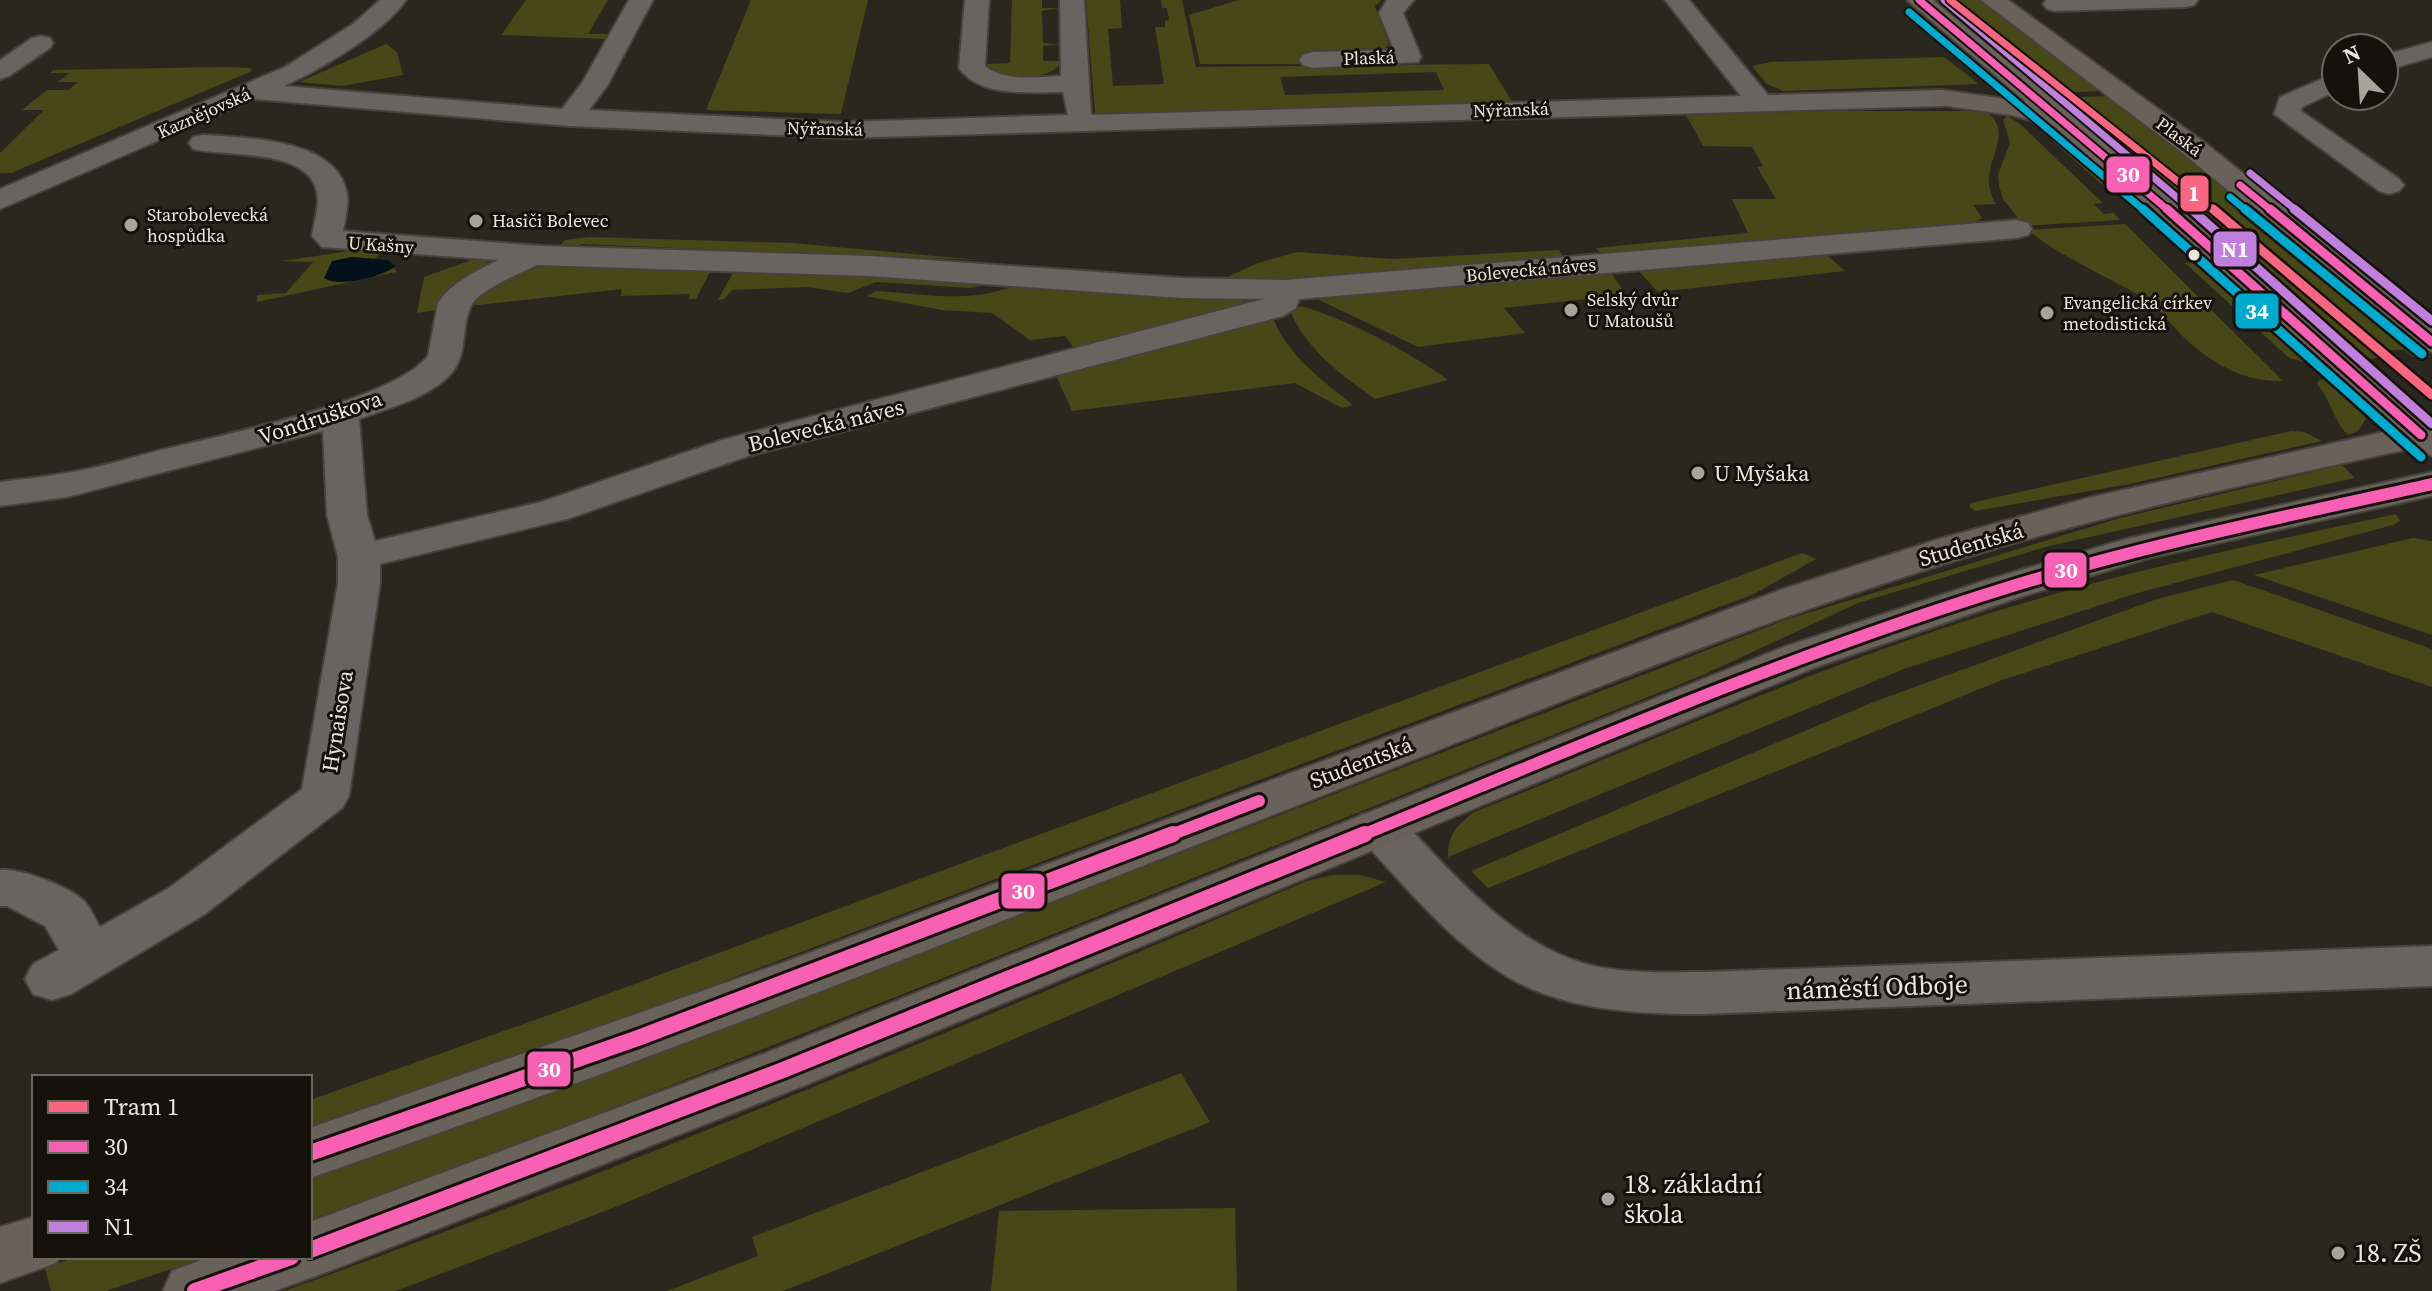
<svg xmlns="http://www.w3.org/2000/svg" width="2432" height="1291" font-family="'Source Serif 4',serif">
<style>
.green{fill:#464818;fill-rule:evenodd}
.water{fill:#04111b}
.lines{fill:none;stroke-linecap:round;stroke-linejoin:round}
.street-casing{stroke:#46423c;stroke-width:4}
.primary-casing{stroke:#46423c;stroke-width:4}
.street{fill:#68645f;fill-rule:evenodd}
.primary{fill:#69625a;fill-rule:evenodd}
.bus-1-far3-casing{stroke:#15110b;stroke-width:11}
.bus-1-far2-casing{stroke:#15110b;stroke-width:14}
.bus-1-far1-casing{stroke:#15110b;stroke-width:18}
.bus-1-casing{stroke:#15110b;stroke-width:22}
.bus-2-far1-casing{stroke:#15110b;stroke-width:11}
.bus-2-casing{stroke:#15110b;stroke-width:14}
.bus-3-far1-casing{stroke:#15110b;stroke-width:11}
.bus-3-casing{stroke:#15110b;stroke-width:14}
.bus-1-far3{stroke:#f860b3;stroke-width:7}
.bus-1-far2{stroke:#f860b3;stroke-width:9}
.bus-1-far1{stroke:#f860b3;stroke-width:12}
.bus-1{stroke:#f860b3;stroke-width:16}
.bus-2-far1{stroke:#00a9ce;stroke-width:7}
.bus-2{stroke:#00a9ce;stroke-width:9}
.bus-3-far1{stroke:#c07fdc;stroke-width:7}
.bus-3{stroke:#c07fdc;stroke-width:9}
.tram-1-far1-casing{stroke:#15110b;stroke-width:11}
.tram-1-casing{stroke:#15110b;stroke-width:14}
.tram-1-far1{stroke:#fa6682;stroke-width:7}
.tram-1{stroke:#fa6682;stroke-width:9}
.poi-dot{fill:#a8a49b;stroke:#15110b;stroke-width:3}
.bus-dot{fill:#ece7de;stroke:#15110b;stroke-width:3}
.labels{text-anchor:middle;stroke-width:6;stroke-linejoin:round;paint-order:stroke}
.far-street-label{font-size:18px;fill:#ece7de;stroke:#15110b}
.far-poi-label{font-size:18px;fill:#ece7de;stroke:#15110b;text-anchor:start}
.street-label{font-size:22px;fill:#ece7de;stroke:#15110b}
.poi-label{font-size:22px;fill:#ece7de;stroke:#15110b;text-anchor:start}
.near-street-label{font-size:26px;fill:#ece7de;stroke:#15110b}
.near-poi-label{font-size:26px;fill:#ece7de;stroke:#15110b;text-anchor:start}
.line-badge{stroke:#15110b;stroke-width:3}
.badge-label{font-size:22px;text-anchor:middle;font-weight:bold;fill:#fff}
</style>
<rect width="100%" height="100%" fill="#2a271f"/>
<g class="green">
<path d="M526,0H608L588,34H607L606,39L501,35Z"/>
<path d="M751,0H868L841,114L706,110Z"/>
<path d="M1012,0H1042V8H1060L1042,11L1043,43L1061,44L1043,46V61H1063C1050,82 1005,81 987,67L986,64L1010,63Z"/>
<path d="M1086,0H1120L1122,28L1108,29L1113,86L1164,84L1155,27H1165V21L1169,20L1167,8H1162L1161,0H1182L1196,67L1489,64L1517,110L1206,119L1204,111L1095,113ZM1436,72L1444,90L1285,95L1280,77Z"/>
<path d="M1239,0H1382L1375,6L1389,45L1381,51L1305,64H1200L1189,15Z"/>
<path d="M1931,0H1979L2104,91L2049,93Z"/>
<path d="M386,44L397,52L403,75L342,86L299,82Z"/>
<path d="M1944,57L1979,84L1783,91L1767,84L1752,66L1771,62Z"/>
<path d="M225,67L250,68L252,71L11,173H0V153L44,110H22L47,90H69L78,82H58L69,73H50L53,70Z"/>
<path d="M2110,96L2206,169L2431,357H2413L2404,350H2373L2380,358L2364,359L2241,250L2163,192L2055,98Z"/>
<path d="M1830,111H1986C2020,137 1972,166 1996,204L1973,205L1982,218L1972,224L1604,257L1596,248L1748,233L1732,199H1776L1757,167L1763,166L1752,147L1703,146L1686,115Z"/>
<path d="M2022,114C2066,130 2081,149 2106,188Z"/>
<path d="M2007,116L2019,123L2103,203L2094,204L2104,214L2114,213L2120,220L2024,226L2003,199L1999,186L1998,174L2010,143L2003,120Z"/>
<path d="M2125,224L2283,381C2246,382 2216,366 2189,342C2173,328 2163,311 2145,299C2106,275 2063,259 2028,230Z"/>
<path d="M589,237L792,243L979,260L580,244L573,250L558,247L565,240Z"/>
<path d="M357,250L383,252L374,259L352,257L394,267L396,272L257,302V295L286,293L313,262L282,261Z"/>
<path d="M1559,250L1565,261L1349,280L1216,282L1258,263L1297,252L1392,259Z"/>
<path d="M1823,252L1845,271L1658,292L1636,268Z"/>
<path d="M474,259L487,261L489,267C470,278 443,288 437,310L417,313L424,277Z"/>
<path d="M553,262L713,266L696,299H689L690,294L621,296L622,289L470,306C489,281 524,268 553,262Z"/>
<path d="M2193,262L2234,291L2312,364L2289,358L2185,263Z"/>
<path d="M736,267L993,283L970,288L876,282L848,293L807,287L732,290L724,299L718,300Z"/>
<path d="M1609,270L1626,295L1504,308L1525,333L1418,347L1317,299L1327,292Z"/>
<path d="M1015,285L1243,299L1248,305L1091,342L1090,349L1077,352L1065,336L1030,340L992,313L942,310L866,296L877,291C923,294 972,304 1015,285Z"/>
<path d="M1301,306C1349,320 1408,351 1448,380L1375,399C1340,374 1308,351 1290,311Z"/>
<path d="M1272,315C1285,354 1322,380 1353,405L1342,408L1295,383L1072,411L1055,373Z"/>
<path d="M2329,379L2360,408L2366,419L2358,431L2348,435C2332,419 2332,401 2317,384L2319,380Z"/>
<path d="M2291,431L2304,432L2322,441L2130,484L1975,511L1969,507L1971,503Z"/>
<path d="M2342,465L2355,478L2049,546L1858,603L1703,675L898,996L608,1110L310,1220V1179L544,1097L797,1001L1788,619L2120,518Z"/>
<path d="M2396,514L2400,521L2393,525L2134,594L1904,669L1448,857C1448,834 1456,826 1474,812C1651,742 1824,663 2007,608C2134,569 2266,542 2396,514Z"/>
<path d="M2413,538L2432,541V635L2254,575Z"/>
<path d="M1802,553L1816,559L1754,594L647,1010L310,1127V1100L602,996Z"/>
<path d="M2233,580L2432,649V687L2212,612L2002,680L1488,888L1471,871L1876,701L2157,599Z"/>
<path d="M1332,875H1360L1386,882L618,1206L396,1291H284C630,1167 968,1024 1307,881Z"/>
<path d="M1181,1073L1210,1122L783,1291H667L758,1256L752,1237Z"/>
<path d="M1235,1208L1237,1291H991L999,1211Z"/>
<path d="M76,1257H206L106,1291H51L45,1268Z"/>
</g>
<path class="water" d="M352,257L387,260L396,266C382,277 339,288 324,278L332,261Z"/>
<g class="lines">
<defs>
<g id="street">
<path d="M380,0H406C382,34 321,69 284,86L562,109L582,83L629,0H653L607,86L589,110L843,122L1068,115L1063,92C1031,92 980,98 959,68L965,0H989L985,66C1005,82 1037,77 1061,76L1060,0H1084L1091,115L1741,96L1665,0H1689L1768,95L1942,90L1951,92L1955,98L1951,104L1942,106L843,138L569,126L254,99L0,209V189L285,67L353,24Z"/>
<path d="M1387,0H1414L1403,13L1421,57L1418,62L1312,68L1303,65L1299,60L1303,55L1312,52L1394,50L1379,13Z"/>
<path d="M2046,0H2198L2194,5L2186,7L2055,11L2047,9L2043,4Z"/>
<path d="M41,36L50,38L53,43L50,48L9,76L0,79V60L32,38Z"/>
<path d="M2432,42V57L2384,71V55Z"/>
<path d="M2336,73V91L2302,107L2301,111L2399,179L2404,185L2399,191L2389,194L2379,191L2274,114L2280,97Z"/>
<path d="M203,135C246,138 338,138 347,194C349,206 345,220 343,231L542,246L869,256L1182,278L1285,280L2017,220L2028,223L2032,229L2028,235L2017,238L1299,299L1296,308L1283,316L748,456L567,519L380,564V583L349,796L342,808L205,914L71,994L52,1000L33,994L25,979L33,964L59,950L45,926L7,906H0V870C20,868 67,886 83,900C90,906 95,919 100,927L169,888L302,789L338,583V557L327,515L323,431L67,497L0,506V482C22,479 44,477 66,473C98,468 130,458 161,450C219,436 394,400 428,356L438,303C452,282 475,272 498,260L322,247L312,236C314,222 320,206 317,192C308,148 226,157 193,149L189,143L193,137ZM537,265L869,276L1182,298L1264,299L722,440L541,502L375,541L367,515L359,419C388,408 425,399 448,377C469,356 460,332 470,308C476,291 521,273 537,265Z"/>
<path d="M1379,810L1397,815C1447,867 1501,933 1571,959C1612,975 1662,972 1705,972L2432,946V986L1705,1014C1640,1014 1566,1011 1508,977C1451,943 1406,887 1361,839L1354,827L1361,815Z"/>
</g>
<g id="primary">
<path d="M1907,0H1933L2128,160L2429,423L2432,422V456L2413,448C2264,480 2114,512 1967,557C1757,621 1552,705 1347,786C1003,920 660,1058 310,1178V1128L785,962L1786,588L1939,539L2092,497L2393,430L2054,126L2011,115L1933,104L1929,98L1933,92L1942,90L2026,102Z"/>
<path d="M1981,0H2008L2204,142L2432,325V352L2420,349L2184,154Z"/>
<path d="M2432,472V496L2149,558L2017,598L1816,667L803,1086L332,1270L274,1291H163L172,1271L210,1257H310V1222L763,1054L1784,647L1987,580L2126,539Z"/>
<path d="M34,1217V1257H59L56,1263L0,1283V1227Z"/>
</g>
</defs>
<use href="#street" class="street-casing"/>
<use href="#primary" class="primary-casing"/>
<use href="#street" class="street"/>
<use href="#primary" class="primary"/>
<defs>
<g id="bus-1-far3">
<path d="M1919,0L2169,211"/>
<path d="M2240,185L2272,211"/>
</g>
<g id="bus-1-far2">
<path d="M2167,209L2421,435"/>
<path d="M2270,209L2432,342"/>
</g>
<g id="bus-1-far1">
<path d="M1168,836L1259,801"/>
<path d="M1360,836C1573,749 1784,657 2003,589C2144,545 2288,516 2432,484"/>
</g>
<g id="bus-1">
<path d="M310,1153L638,1038L1173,834"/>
<path d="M310,1250L783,1070L1365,834"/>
<path d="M195,1291L291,1257"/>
</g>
<g id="bus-2-far1">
<path d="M1909,12L2145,211"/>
<path d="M2230,197L2247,211"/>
</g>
<g id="bus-2">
<path d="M2143,209L2421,457"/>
<path d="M2245,209L2422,354"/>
</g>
<g id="bus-3-far1">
<path d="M1944,0L2193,211"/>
<path d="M2250,173L2297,211"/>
</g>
<g id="bus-3">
<path d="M2191,209L2432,424"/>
<path d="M2294,209L2432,321"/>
</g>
</defs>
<use href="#bus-1-far3" class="bus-1-far3-casing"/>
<use href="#bus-1-far2" class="bus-1-far2-casing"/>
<use href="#bus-1-far1" class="bus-1-far1-casing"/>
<use href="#bus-1" class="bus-1-casing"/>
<use href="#bus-2-far1" class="bus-2-far1-casing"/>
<use href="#bus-2" class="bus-2-casing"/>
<use href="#bus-3-far1" class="bus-3-far1-casing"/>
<use href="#bus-3" class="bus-3-casing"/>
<use href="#bus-1-far3" class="bus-1-far3"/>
<use href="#bus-1-far2" class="bus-1-far2"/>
<use href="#bus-1-far1" class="bus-1-far1"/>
<use href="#bus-1" class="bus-1"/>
<use href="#bus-2-far1" class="bus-2-far1"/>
<use href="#bus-2" class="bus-2"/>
<use href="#bus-3-far1" class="bus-3-far1"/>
<use href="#bus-3" class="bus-3"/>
<defs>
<path id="tram-1-far1" d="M1950,0L2215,211"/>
<path id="tram-1" d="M2213,209L2432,395"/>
</defs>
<use href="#tram-1-far1" class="tram-1-far1-casing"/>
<use href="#tram-1" class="tram-1-casing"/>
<use href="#tram-1-far1" class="tram-1-far1"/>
<use href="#tram-1" class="tram-1"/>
</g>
<g class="poi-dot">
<circle cx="476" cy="221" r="8"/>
<circle cx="131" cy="225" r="8"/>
<circle cx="1571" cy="310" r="8"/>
<circle cx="2047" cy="313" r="8"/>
<circle cx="1698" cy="473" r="8"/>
<circle cx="1608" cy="1199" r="8"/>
<circle cx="2338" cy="1253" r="8"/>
</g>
<circle class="bus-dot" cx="2194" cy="255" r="7"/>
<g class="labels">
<g class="far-street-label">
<text transform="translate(1369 58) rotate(-2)" y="6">Plaská</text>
<text transform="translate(1511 110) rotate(-2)" y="6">Nýřanská</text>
<text transform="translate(204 113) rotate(-24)" y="6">Kaznějovská</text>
<text transform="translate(825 129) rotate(1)" y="6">Nýřanská</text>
<text transform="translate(2179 137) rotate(37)" y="6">Plaská</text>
<text transform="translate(381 245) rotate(4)" y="6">U Kašny</text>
<text transform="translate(1531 270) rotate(-5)" y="6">Bolevecká náves</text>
</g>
<g class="far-poi-label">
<text x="147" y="221">Starobolevecká<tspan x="147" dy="21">hospůdka</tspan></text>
<text x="492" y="227">Hasiči Bolevec</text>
<text x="1587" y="306">Selský dvůr<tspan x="1587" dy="21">U Matoušů</tspan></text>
<text x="2063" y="309">Evangelická církev<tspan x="2063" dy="21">metodistická</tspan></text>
</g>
<g class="street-label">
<text transform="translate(320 417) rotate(-18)" y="8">Vondruškova</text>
<text transform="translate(826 425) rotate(-14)" y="8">Bolevecká náves</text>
<text transform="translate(1971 544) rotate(-16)" y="8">Studentská</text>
<text transform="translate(337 721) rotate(-81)" y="8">Hynaisova</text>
<text transform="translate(1361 762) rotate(-21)" y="8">Studentská</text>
</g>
<g class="poi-label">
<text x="1714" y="481">U Myšaka</text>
</g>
<g class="near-street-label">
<text transform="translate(1877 987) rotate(-2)" y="9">náměstí Odboje</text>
</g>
<g class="near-poi-label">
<text x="1624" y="1193">18. základní<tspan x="1624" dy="30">škola</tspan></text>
<text x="2354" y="1262">18. ZŠ</text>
</g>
</g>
<g class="line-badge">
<rect x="2105" y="155" width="46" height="39" rx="8" fill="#f860b3"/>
<rect x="2179" y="174" width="31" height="39" rx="8" fill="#fa6682"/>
<rect x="2212" y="230" width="46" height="38" rx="8" fill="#c07fdc"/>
<rect x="2234" y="292" width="46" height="38" rx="8" fill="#00a9ce"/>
<rect x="2043" y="551" width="45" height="38" rx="8" fill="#f860b3"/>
<rect x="1000" y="872" width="46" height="38" rx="8" fill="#f860b3"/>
<rect x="526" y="1050" width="46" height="38" rx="8" fill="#f860b3"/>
</g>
<g class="badge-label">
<text x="2128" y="182">30</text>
<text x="2194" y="201">1</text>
<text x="2235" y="257">N1</text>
<text x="2257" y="319">34</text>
<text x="2066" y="578">30</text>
<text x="1023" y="899">30</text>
<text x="549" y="1077">30</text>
</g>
<rect x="32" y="1075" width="280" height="184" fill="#15110b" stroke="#6b675f" stroke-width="2"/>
<rect x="48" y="1101" width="40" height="12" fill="#fa6682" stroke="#6b675f" stroke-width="2"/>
<text x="104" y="1115" font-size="24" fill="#ece7de">Tram 1</text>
<rect x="48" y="1141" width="40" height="12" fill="#f860b3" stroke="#6b675f" stroke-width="2"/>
<text x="104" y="1155" font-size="24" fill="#ece7de">30</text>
<rect x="48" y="1181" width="40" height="12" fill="#00a9ce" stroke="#6b675f" stroke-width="2"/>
<text x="104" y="1195" font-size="24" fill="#ece7de">34</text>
<rect x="48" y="1221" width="40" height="12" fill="#c07fdc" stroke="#6b675f" stroke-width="2"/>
<text x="104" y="1235" font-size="24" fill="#ece7de">N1</text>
<g transform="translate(2360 72) rotate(335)"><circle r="38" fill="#15110b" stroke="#6b675f" stroke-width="2"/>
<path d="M0-6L14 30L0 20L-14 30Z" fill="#a8a49b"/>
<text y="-12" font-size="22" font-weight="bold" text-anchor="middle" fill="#ece7de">N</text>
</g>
</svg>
